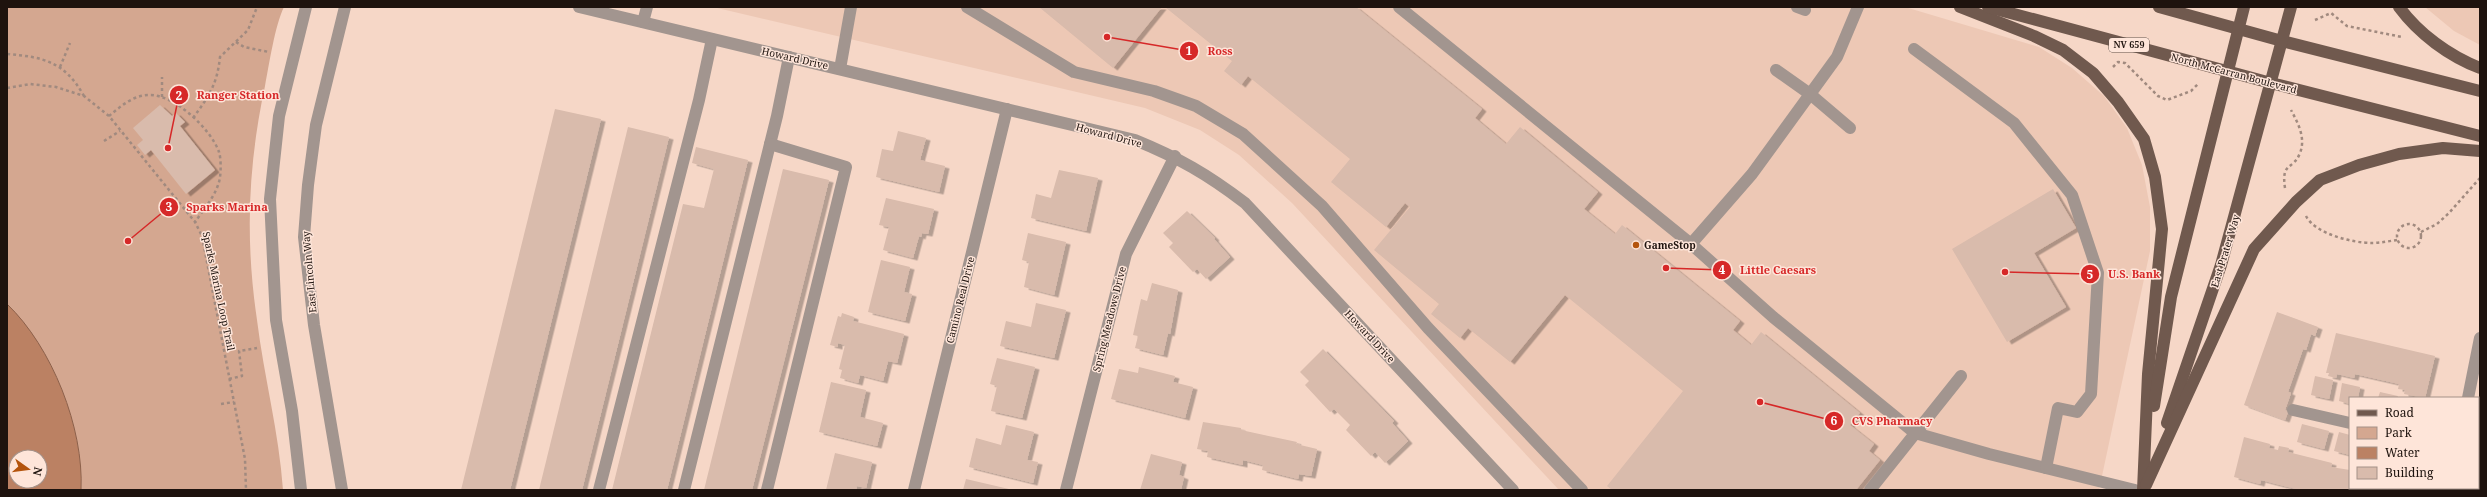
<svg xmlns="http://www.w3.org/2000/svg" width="2487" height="497" font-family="'Noto Serif',serif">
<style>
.built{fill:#edc8b5}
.green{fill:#d4a790;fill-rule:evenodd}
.water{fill:#bb8163;stroke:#8c604a;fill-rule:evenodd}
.building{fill:#d9bbac;filter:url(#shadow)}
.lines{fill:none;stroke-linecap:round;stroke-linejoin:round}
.path{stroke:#a18a7f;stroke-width:2.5;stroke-dasharray:3 3;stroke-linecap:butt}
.minor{stroke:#a2958f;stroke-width:12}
.major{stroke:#70594e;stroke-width:12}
.poi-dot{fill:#b4540d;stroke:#fee5d9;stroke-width:1.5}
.labels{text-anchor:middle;stroke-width:3;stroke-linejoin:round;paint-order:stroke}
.shield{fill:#fee5d9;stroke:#61524b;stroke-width:1}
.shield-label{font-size:9px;font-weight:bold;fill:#1e130e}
.street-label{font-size:10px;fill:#1e130e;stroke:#fee5d9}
.poi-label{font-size:10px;font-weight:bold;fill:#1e130e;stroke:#fee5d9;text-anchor:start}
.leader{fill:none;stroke:#d62828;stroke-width:1.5}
.callout-dot{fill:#d62828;stroke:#fee5d9;stroke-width:1.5}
.mark-label{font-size:12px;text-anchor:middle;font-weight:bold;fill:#fff}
.callout-label{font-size:11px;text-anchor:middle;font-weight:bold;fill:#d62828;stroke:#fee5d9;stroke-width:3;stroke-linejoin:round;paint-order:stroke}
</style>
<defs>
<filter id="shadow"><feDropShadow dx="4.5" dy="2.5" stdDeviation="0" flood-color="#0004"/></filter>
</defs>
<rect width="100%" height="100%" fill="#f6d7c7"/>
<g class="built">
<path d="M713,7H1905L2039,47L2072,68L2104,96L2127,128L2142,165L2150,207V251L2099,490H1559L1292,203L1239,155L1200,130L1145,108Z"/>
<path d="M2425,7H2480V45L2454,31Z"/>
</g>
<path class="green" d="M7,7H284C275,25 269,65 265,86C248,165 245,239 257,320C264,377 279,432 283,490H7ZM16,457H40V481H16Z"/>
<path class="water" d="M7,304C52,347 84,428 81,490H7ZM16,457H40V481H16Z"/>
<g class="building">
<path d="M1039,7H1162L1113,68Z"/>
<path d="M1165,7H1356L1482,109L1475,118L1506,144L1520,127L1598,192L1584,209L1615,234L1622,225L1740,321L1733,330L1751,345L1761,332L1860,413L1850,425L1874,444L1869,451L1880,460L1856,490H1612L1607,486L1683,391L1565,295L1510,362L1468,328L1460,338L1431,314L1439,304L1374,250L1410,207L1405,203L1386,227L1331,182L1350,159L1248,76L1241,85L1224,71L1232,61Z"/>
<path d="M160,105L172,116L176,113L185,122L180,126L215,170L186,194L151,150L145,155L137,145L143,140L133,128Z"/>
<path d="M555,109L601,119L510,490H461Z"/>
<path d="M628,127L669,137L582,490H539Z"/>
<path d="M898,131L926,138L920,160L945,166L939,192L876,177L882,149L893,151Z"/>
<path d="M696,147L748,160L667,490H612L683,204L704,208L714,169L692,163Z"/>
<path d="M783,169L829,180L752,490H704Z"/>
<path d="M1059,170L1098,178L1086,231L1031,218L1036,194L1051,198Z"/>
<path d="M2053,189L2076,228L2034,253L2066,307L2007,342L1952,249Z"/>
<path d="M886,198L934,209L928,234L922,233L921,237L919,236L913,258L883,250L889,227L879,225Z"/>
<path d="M1187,211L1215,238L1214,239L1230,257L1206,279L1197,269L1193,272L1169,247L1173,243L1163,233Z"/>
<path d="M1028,233L1066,242L1054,295L1024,287L1029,262L1022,260Z"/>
<path d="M881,260L910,267L904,292L912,294L905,321L868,312Z"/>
<path d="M1152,283L1178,290L1170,334L1168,333L1163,355L1135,348L1138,336L1133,335L1141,299L1147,301Z"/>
<path d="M1036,303L1066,310L1054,358L1000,346L1006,321L1031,327Z"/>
<path d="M2277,312L2318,327L2315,336L2311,334L2306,350L2303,349L2288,392L2291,393L2285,410L2288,412L2285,420L2244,405Z"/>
<path d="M842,313L854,317L853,321L904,334L897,363L888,361L883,381L860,375L858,383L840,378L842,370L839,369L845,345L838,343V347L830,345L838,316L841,317Z"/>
<path d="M2336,333L2435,356L2425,398L2404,394L2405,390L2398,389L2399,384L2355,374L2354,378L2337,374L2336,378L2328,376L2329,373H2326Z"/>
<path d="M1323,349L1394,421L1392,423L1408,441L1385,463L1375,452L1371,456L1346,430L1350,425L1334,409L1330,412L1305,385L1309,381L1300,372Z"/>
<path d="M997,358L1035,367L1022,418L991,411L997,386L990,384Z"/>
<path d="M1139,367L1175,376L1173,382L1193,387L1185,418L1111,399L1119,369L1138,373Z"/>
<path d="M2315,376L2333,380L2329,399L2311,395Z"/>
<path d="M831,382L866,390L860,417L883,423L877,446L819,432Z"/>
<path d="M2342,383L2360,387L2358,398H2350V404L2339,401Z"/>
<path d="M2380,392L2398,396L2397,398H2378Z"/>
<path d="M1203,422L1241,428V430L1297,442L1296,444L1317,449L1311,476L1299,474L1298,479L1262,470L1263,465L1243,460V465L1207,457L1208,451L1197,449Z"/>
<path d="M2302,424L2329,431L2324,449L2297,442Z"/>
<path d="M1006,425L1034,432L1027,460L1038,462L1033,483L969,467L976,438L1001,445Z"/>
<path d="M2339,432L2350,435V455L2334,451Z"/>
<path d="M2244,437L2270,444L2269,448L2278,450L2279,446L2289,448L2288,452L2332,463L2331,467L2350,470V488H2384V490H2300L2261,480L2260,484L2234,477Z"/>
<rect x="2478" y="444" width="2" height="40"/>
<path d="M835,453L872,462L866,488L857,486L856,490H826Z"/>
<path d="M1151,454L1182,462L1179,475L1184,477L1181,490H1140Z"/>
<path d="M966,479L1009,489V490H963Z"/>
</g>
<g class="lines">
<g class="path">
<path d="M2315,20L2331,13L2347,26L2402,37"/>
<path d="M236,42L244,47L269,52"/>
<path d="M7,54C44,57 65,62 84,96"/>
<path d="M60,67L70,43"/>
<path d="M2113,67L2118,62L2125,63L2158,96L2167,100L2191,91L2199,83"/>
<path d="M7,88L30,84L56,87L84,96L109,116L195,222L202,236L245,459L246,490"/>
<path d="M162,97V77"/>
<path d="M109,116C120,107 133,95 149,95C174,94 211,129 219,152C221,158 221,171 220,177C218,193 204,209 195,222"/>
<path d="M193,118C209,96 217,85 220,57L248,30L257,7"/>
<path d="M104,141L120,131"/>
<path d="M2285,188C2281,161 2293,171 2300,153C2306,138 2298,123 2291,110"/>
<path d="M2306,216C2315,234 2353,243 2372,243C2381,243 2389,241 2397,240"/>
<circle cx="2409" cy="236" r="12"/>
<path d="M2421,232L2437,224L2449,213L2480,178"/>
<path d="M229,379L242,376L239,351L257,348"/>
<path d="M221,404L234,402"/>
</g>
<g class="minor">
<path d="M579,7L1135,140C1179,158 1207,174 1245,203L1513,490"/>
<path d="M967,7L1074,72L1154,91L1196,106L1243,134L1322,206L1428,328L1582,490"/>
<path d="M1399,7L1691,244"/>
<path d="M1797,7L1805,10"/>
<path d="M1858,7L1837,57L1752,174L1691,244L1773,317L1915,433L1989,454L2135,490"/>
<path d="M643,22L647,7"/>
<path d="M1914,49L2014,123L2072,195L2098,273L2091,394L2077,412L2058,408L2046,468"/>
<path d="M840,69L851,7"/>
<path d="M1776,70L1810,94L1850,128"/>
<path d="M2468,398L2480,338"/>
<path d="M2478,405H2480"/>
<path d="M2293,410L2350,423"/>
<path d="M301,490L292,411L276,320L270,199L279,116L306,7"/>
<path d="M342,490L314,325L304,237L308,185L316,125L345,7"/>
<path d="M599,490L699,100L712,39"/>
<path d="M684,490L777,116L789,57"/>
<path d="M767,490L846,167L770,144"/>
<path d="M914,490L1007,109"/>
<path d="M1066,490L1126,254L1175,156"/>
<path d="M1870,490L1961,376"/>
<path d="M2419,490L2420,488"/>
</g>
<g class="major">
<path d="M1960,7L2034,36L2063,50L2093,73L2118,102L2144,139L2155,177L2162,229L2148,374L2143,490"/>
<path d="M1988,7L2271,83L2480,136"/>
<path d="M2159,7L2282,41L2480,91"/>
<path d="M2399,7C2419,34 2449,56 2480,68"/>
<path d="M2154,406L2171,297L2244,7"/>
<path d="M2167,423L2221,265L2291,7"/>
<path d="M2146,485L2254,249L2296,202L2320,180L2359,165L2399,154L2443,148L2480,151"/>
</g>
</g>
<circle class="poi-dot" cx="1636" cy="245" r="4"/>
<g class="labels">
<rect class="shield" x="2109" y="38" width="40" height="14" rx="3"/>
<g class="shield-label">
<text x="2129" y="48">NV 659</text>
</g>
<g class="street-label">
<text transform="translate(795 58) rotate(13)" y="4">Howard Drive</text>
<text transform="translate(2234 73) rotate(15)" y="4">North McCarran Boulevard</text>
<text transform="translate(1109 135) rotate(15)" y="4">Howard Drive</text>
<text transform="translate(2225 251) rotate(-73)" y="4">East Prater Way</text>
<text transform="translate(309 272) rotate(-95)" y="4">East Lincoln Way</text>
<text transform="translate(219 291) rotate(78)" y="4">Sparks Marina Loop Trail</text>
<text transform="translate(960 300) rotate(-76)" y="4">Camino Real Drive</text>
<text transform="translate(1109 319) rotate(-76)" y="4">Spring Meadows Drive</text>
<text transform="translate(1370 336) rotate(47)" y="4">Howard Drive</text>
</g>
<g class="poi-label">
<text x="1644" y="249">GameStop</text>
</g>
</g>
<path class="leader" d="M1107 37L1189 51M168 148L179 95M128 241L169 207M1666 268L1722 270M2005 272L2090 274M1760 402L1834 421"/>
<g class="callout-dot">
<circle cx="1107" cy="37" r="4"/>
<circle cx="168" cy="148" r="4"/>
<circle cx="128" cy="241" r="4"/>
<circle cx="1666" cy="268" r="4"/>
<circle cx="2005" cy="272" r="4"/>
<circle cx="1760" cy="402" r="4"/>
<circle cx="1189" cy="51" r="10"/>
<circle cx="179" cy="95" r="10"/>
<circle cx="169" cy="207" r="10"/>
<circle cx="1722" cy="270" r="10"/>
<circle cx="2090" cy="274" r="10"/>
<circle cx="1834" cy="421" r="10"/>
</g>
<g class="mark-label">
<text x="1189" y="55">1</text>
<text x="179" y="100">2</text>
<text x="169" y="211">3</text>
<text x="1722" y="274">4</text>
<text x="2090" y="279">5</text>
<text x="1834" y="425">6</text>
</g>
<g class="callout-label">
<text x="1220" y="55">Ross</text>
<text x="238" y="99">Ranger Station</text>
<text x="227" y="211">Sparks Marina</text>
<text x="1778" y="274">Little Caesars</text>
<text x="2134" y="278">U.S. Bank</text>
<text x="1892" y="425">CVS Pharmacy</text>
</g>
<rect width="2487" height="497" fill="none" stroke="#1e130e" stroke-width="16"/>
<rect x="2349" y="397" width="130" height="92" fill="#fee5d9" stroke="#a49188"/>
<rect x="2357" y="410" width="20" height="6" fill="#70594e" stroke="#a49188"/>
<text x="2385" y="417" font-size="12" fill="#1e130e">Road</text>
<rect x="2357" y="427" width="20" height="12" fill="#d4a790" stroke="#a49188"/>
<text x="2385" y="437" font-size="12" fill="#1e130e">Park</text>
<rect x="2357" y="447" width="20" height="12" fill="#bb8163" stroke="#a49188"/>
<text x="2385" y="457" font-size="12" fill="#1e130e">Water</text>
<rect x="2357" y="467" width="20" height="12" fill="#d9bbac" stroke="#a49188"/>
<text x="2385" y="477" font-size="12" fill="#1e130e">Building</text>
<g transform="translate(28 469) rotate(104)"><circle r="19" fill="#fee5d9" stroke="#a49188"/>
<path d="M0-3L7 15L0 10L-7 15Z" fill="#b4540d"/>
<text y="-6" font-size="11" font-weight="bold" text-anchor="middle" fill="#1e130e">N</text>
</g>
</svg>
